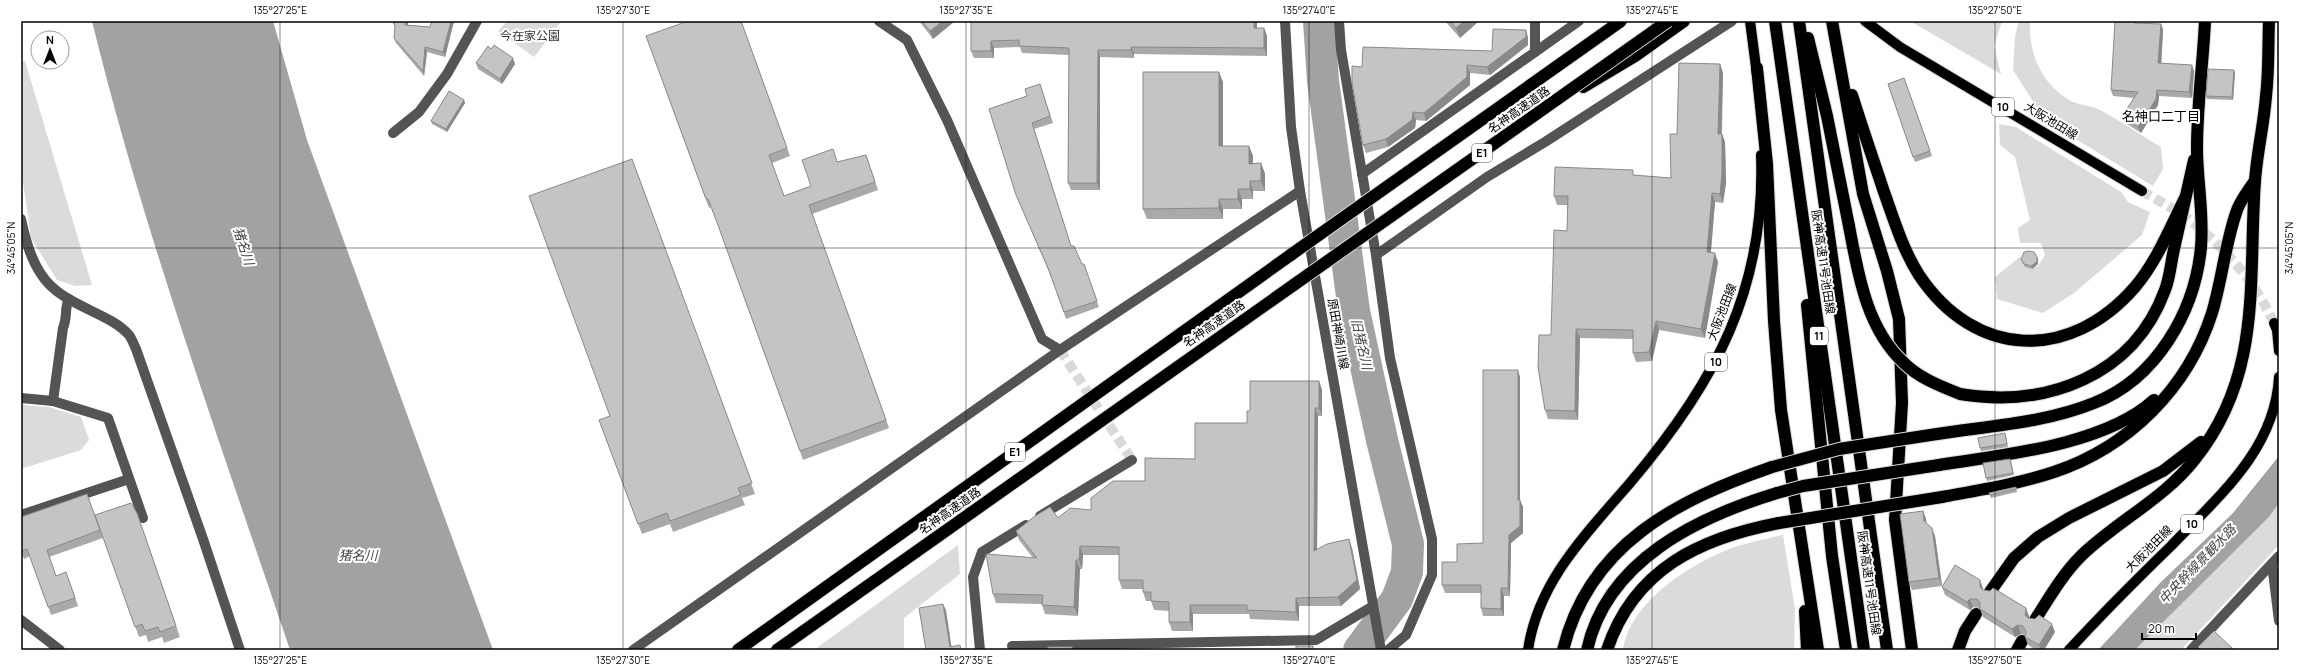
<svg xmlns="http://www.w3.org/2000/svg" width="2300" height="671" font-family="Manrope,'Noto Sans JP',sans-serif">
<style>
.green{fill:#dbdbdb}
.water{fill:#a2a2a2}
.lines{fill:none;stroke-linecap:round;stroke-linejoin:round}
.river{stroke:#a2a2a2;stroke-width:32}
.minor-tunnel{stroke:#d9d9d9;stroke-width:10;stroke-dasharray:10 5;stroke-linecap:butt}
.major-tunnel{stroke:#d9d9d9;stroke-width:10;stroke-dasharray:10 5;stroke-linecap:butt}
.major-casing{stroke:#dbdbdb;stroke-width:12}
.highway-casing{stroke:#dbdbdb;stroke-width:14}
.minor{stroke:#545454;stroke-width:10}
.major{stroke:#000;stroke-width:10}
.highway{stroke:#000;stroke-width:12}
.highway-bridge-casing{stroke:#dbdbdb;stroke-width:14;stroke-linecap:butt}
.highway-bridge{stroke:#000;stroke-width:12}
.wall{fill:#a9a9a9}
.shaded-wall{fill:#898989}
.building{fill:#c4c4c4;stroke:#898989}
.ticks{fill:none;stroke:#000;stroke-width:1;stroke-opacity:0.45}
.labels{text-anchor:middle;stroke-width:4;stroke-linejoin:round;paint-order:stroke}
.shield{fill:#fff;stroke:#4c4c4c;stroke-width:1}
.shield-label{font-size:11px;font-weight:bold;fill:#000}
.park-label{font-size:12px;fill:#323232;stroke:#fff}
.street-label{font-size:12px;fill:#000;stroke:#fff}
.neighbourhood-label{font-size:13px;fill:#000;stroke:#fff}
.water-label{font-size:13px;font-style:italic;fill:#434343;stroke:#fff}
.neatline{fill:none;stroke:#000;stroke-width:1.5}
.ticks-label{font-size:10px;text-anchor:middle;fill:#000}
</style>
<rect width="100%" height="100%" fill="#fff"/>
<g class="green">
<path d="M507,21H557L560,23L534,57L498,31Z"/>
<path d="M1910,21H2002L1994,46L2001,74Z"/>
<path d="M2019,21H2030C2028,53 2042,85 2071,101C2080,106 2092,105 2100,110C2121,121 2141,135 2161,147L2163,169L2153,186L2056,127L2036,106L2013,70L2015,36Z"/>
<path d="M21,61H25L92,285L75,286L57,280L31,238L21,168Z"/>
<path d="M1999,124L2016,127L2121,192L2128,202L2150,212L2142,235L2074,293L2043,313L1997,299L1995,277L2020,257L2037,267L2045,255L2041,243H2020L2018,228L2030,220L2015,157L2000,145Z"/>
<path d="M21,405L49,407L81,417L89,440L81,450L21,469Z"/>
<path d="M2279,503V545L2181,650H2135L2269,517Z"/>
<path d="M1783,535L1795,609L1794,650H1623C1630,602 1690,564 1732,548C1748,542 1766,539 1783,535Z"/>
<path d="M958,545L960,574L904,618V650H814Z"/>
</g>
<g class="water">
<path d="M92,21H273L307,140L493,650H290C220,442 144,234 92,21Z"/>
<path d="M2279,456V503L2269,517L2135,650H2098L2161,582L2233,513Z"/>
</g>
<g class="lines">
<path class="river" d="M1319,21L1323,81L1354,311L1382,440L1408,544L1407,572L1397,599L1359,650"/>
<path class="minor-tunnel" d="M1060,350L1132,460"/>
<path class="major-tunnel" d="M2142,191C2157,200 2173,208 2187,218C2223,245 2255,282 2274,323"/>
<defs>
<g id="major">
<path d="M1750,21L1757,75"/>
<path d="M1865,21L1900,47L2142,191"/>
<path d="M2274,323L2277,330L2279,351"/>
<path d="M1528,650C1538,581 1587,533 1630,483C1715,383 1766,289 1761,155"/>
<path d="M2069,650C2102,614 2136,580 2171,546C2218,497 2275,450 2279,377"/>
</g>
<g id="highway">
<path d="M1775,21L1864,650"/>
<path d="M1799,21L1887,650"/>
<path d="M1832,21L1863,194L1887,271L1899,319L1902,403L1895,520L1912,650"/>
<path d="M1808,38L1827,116L1849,226"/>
<path d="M1757,68L1767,164L1774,321L1781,410L1818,650"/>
<path d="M1583,87L1635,56L1684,21"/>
<path d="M1852,95C1862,127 1873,159 1884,192C1894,220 1903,250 1919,275C1975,359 2070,362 2135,287C2157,261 2170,228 2185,198"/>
<path d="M1807,305L1832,556L1846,650"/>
<path d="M1960,394C2046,408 2133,377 2165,290C2170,277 2171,262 2174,249C2181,219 2187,190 2194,160"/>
<path d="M1937,434C1988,426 2045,423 2094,403C2156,379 2195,312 2201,247C2204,214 2197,181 2197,148C2197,106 2203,63 2205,21"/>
<path d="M1939,465C2003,455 2105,445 2154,400"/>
<path d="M1942,497C1980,490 2018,484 2054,472C2129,447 2188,388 2212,313C2222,280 2225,245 2236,213C2239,202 2248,191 2254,182"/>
<path d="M1990,592L2014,558L2038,537L2069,518L2163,471L2201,442"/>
<path d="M1805,611L1807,650"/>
<path d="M2035,620C2049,598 2062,575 2081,556C2117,521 2164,499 2195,459C2263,374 2248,281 2255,181C2257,152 2264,124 2266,96C2269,71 2268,46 2269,21"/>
<path d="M738,650L1292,254"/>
<path d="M777,650L1295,284"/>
<path d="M1563,650C1589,544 1677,500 1772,467"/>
<path d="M1587,650C1607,560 1698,517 1777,493"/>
<path d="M1607,650C1634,569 1700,538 1779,523"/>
<path d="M1958,650L1965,631L1976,614"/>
<path d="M2017,650L2022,641"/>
</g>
</defs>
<use href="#major" class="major-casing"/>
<use href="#highway" class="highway-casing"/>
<g class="minor">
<path d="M879,21L907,40L947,120L1042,339L1060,350"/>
<path d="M1285,21L1291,127L1300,191L1381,650"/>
<path d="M1339,21L1341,50L1376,255L1390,358L1432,539V575L1406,635L1388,650"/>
<path d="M1535,52V21"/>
<path d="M393,133L419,112L447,74L477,21"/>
<path d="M1362,174L1579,21"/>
<path d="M21,219C25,238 30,258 41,274C61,306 108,311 129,335C132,339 134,345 136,349L203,539L240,650"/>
<path d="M1376,255L1487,177L1545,142L1732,21"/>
<path d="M21,398L53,401L108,418L143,518"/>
<path d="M53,401L63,328C68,317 64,308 69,299"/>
<path d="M21,515L129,479"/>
<path d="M1040,516L1132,460"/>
<path d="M2272,564L2279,621"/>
<path d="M21,620L60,650"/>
<path d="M1012,646L1316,640L1373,606"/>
<path d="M633,650L1060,350L1300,191"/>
<path d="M980,650L973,577L982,552L1026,525"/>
<path d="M2191,650L2279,556"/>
</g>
<use href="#major" class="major"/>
<use href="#highway" class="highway"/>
<defs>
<g id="highway-bridge">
<path d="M1849,226C1858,273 1866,328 1904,363C1919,378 1940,386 1960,394"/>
<path d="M1292,254L1621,21"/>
<path d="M1295,284L1668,21"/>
<path d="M1772,467L1839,449L1937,434"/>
<path d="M1777,493L1803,486L1939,465"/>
<path d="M1779,523L1942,497"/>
</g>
</defs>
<use href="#highway-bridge" class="highway-bridge-casing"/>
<use href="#highway-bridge" class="highway-bridge"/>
</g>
<g class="wall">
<path d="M392,21H408V25L430,27L432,21H454L445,57L427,52L424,76L396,43L394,38L395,27Z"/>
<path d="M741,21L790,156L772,163L784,196L811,186L838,162L866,155L878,190L812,214L889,428L803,460L718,225L711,207L709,208L646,36Z"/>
<path d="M919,21H955L933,39Z"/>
<path d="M981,21H1257V28H1264L1267,36V56L1134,54V58L1100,57V190H1071L1068,183L1069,55L1022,53L1020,47L994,48V58H974L971,51L981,23Z"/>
<path d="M1445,21H1479L1460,38Z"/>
<path d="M2136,23L2161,24L2163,30L2161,63L2194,71L2192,98L2159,96L2158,105L2141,133L2124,122L2122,116L2134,98L2113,96L2111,90Z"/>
<path d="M1526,30L1528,38V45L1490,75L1470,73V85L1426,121L1416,120L1415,128L1388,147L1366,153L1363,145L1362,67L1492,51Z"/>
<path d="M476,63L515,64L502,84L478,69Z"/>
<path d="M1720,64L1723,73L1722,134L1725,142L1726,183L1723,203L1715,202L1711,252L1718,262L1705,338L1659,330L1652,361L1636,362L1633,353V339L1580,338L1578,420L1548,419L1545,410L1551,335L1567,231L1568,205H1557L1554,196L1635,175L1671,178L1677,134Z"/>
<path d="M2235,73L2233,100L2207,99L2206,96Z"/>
<path d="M1904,78L1932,156L1915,162L1888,84Z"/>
<path d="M1223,82V146H1249L1253,156V163H1261L1265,174V191H1253V199H1242V209H1223V219H1147L1143,209Z"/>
<path d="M1040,84L1053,123L1034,129L1071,246L1082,264H1084L1099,307L1066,319L1050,274L1016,195L1027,96Z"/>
<path d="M464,100L465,103L447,132L432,124L431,121Z"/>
<path d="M632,159L755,494L742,498L745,505L673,532L670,524L642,534L599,420L610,416Z"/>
<path d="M2037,257L2038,259V264L2032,269L2025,267L2022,262Z"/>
<path d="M1520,377V500L1523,507V533L1511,543L1510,596H1504V616H1483L1481,608V593H1445L1442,585L1457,562L1483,543Z"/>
<path d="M1319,381L1322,390V416H1318L1317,549L1352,548L1360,589L1341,606H1299V621L1250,619L1249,614H1193V631H1172L1169,622V611L1154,610L1151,601H1146L1143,592V589H1122L1119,580V555H1083L1082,569H1080L1078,616L1045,614L1042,605V604L996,603L993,594L1033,558L1019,540L1016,531L1058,518L1091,510L1145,481L1195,459L1247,423L1250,411Z"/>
<path d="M2006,436L2008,447L1981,451L1980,448Z"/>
<path d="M2011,461L2014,475L1987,481L1986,478Z"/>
<path d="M2016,487L2017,492L1991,498L1989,493Z"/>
<path d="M87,494L103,538L49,557L56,576L69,580L78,606L51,615L30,556L24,559L21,552V517Z"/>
<path d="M1923,511L1926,519V523L1935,536L1942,586L1912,590L1909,582Z"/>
<path d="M137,513L180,637L164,643L162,637L148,642L146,635L139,637L95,515Z"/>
<path d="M1980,580L1983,589V590L2029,616V618L2055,632L2044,650H2036L2028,645L2025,637L2026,635L2021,634L2015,637L1983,617L1980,609V608L1973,607L1970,610L1945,595L1942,587Z"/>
</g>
<g class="shaded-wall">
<path d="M406,21H408L407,30L405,25Z"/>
<path d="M451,21H454L445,57L443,52Z"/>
<path d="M943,21H955L933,39L930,31Z"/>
<path d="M1254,21H1257V36L1254,28Z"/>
<path d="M1464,21H1479L1460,38L1456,28Z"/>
<path d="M2161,24L2163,30L2161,69L2158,63Z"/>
<path d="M1264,28L1267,36V56L1264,48Z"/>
<path d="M1526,30L1528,38V45L1490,75L1487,67Z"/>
<path d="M991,41L994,48V58L991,51Z"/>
<path d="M425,47L427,52L424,76L423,71Z"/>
<path d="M1131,47L1134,54V58L1131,50Z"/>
<path d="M1098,50L1100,57V190L1097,183Z"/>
<path d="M513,58L515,64L502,84L500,79Z"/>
<path d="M1720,64L1723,73L1721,142L1718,134Z"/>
<path d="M1467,65L1470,73V85L1426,121L1424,113Z"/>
<path d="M2192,65L2194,71L2192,98L2189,92Z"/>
<path d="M2234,70L2235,73L2233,100L2232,97Z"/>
<path d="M1219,72L1223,82V156L1219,146Z"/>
<path d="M2157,90L2159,96L2158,105L2141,133L2138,127Z"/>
<path d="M464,100L465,103L447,132L446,129Z"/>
<path d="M1413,112L1416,120L1415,128L1388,147L1386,139Z"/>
<path d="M1722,134L1725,142L1726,183L1723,203L1720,194Z"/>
<path d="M1249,146L1253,156V174L1249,164Z"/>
<path d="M1261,163L1265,174V191L1261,181Z"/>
<path d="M1250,181L1253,191V199L1250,189Z"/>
<path d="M1238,189L1242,199V209L1238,199Z"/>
<path d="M1712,193L1715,202L1710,261L1707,252Z"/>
<path d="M1219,199L1223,209V219L1219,208Z"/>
<path d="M1715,253L1718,262L1705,338L1701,329Z"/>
<path d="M2037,257L2038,259V264L2032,269L2031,266Z"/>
<path d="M1656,321L1659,330L1652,361L1649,352Z"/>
<path d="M1576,329L1580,338L1578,420L1575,411Z"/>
<path d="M1518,370L1520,377V500L1523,507V533L1511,543L1510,596L1508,588L1509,535L1518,500Z"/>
<path d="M1319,381L1322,390V416L1319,408Z"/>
<path d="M1315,408L1318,416L1317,560L1314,551Z"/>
<path d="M1923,511L1926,519L1927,530L1924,521Z"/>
<path d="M1932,528L1935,536L1942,586L1939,578Z"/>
<path d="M1349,539L1352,548L1360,589L1341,606L1338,597Z"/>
<path d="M1080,546L1083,555L1082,569L1079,560Z"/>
<path d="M1076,560L1080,569L1078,616L1074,607Z"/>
<path d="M1980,580L1983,589V595L1980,587Z"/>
<path d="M1501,588L1504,596V616L1501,609Z"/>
<path d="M1296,598L1299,606V621L1296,612Z"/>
<path d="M1970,599L1973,607L1970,610L1967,602Z"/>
<path d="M943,604L946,610L952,650L950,647Z"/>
<path d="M1190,605L1193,614V631L1190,622Z"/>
<path d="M2026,608L2029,616L2028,623L2025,615Z"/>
<path d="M2052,624L2055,632L2044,650H2041L2039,645Z"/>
<path d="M2018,625L2021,634L2015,637L2012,629Z"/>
</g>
<g class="building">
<path d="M393,21H406L405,25L430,27L432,21H451L443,52L425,47L423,71L394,38L395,26Z"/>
<path d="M688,21H741L787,148L769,155L784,196L811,186L802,160L833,149L837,162L866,155L875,182L809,205L886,420L800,451L715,217L708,199H706L646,36Z"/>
<path d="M922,21H943L930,31Z"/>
<path d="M971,21H980L981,23V21H1254V28H1264V48L1131,47V50H1098L1097,183H1068L1069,48L1019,46V40L991,41V51H971Z"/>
<path d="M1450,21H1464L1456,28Z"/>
<path d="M2115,21H2134V23L2161,24L2158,63L2192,65L2189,92L2157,90L2156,99L2138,127L2122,116L2138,92L2111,90Z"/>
<path d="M1493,29L1526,30V37L1487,67L1467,65V77L1424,113L1413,112L1412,120L1386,139L1363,145L1352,83V66L1362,67L1363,47L1492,51Z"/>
<path d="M494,45L513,58L500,79L476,63L488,46L491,49Z"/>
<path d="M1679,63L1720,64L1718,134H1722V174L1720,194L1712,193L1707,252L1715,253L1701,329L1656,321L1649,352L1633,353V330L1576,329L1575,411L1545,410L1538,367L1539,335H1551L1554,230L1567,231L1568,196H1554L1555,167L1633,170V175L1671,178L1670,134H1677Z"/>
<path d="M2208,69L2234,70L2232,97L2206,96Z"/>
<path d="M1143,72H1219V146H1249V164L1261,163V181H1250V189H1238V199H1219V208L1143,209Z"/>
<path d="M1904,78L1930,151L1913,157L1888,84Z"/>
<path d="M1040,84L1050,116L1032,123L1071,246H1074L1082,264H1084L1097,301L1064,312L1048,268L1016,195L989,109L1027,96L1025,89Z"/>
<path d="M449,91L464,100L446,129L431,121Z"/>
<path d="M632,159L752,483L738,488L741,495L670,521L667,513L638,524L599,420L610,416L529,196Z"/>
<path d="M2029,251L2034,252L2037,257V262L2031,266L2024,264L2021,259L2024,252Z"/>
<path d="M1483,370H1518V500H1520V526L1509,535L1508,588H1501V609L1481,608V585H1442V562H1457V544L1483,543Z"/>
<path d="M1250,381H1319V408H1315L1314,551L1327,544L1349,539L1357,580L1338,597L1296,598V612L1247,610V605H1190V622H1169V602L1151,601V592H1143V580H1119V547L1080,546L1079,560H1076L1074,607L1042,605L1043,595L993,594L986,554L1037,558L1016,531L1035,516L1050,507L1058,518L1070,508L1091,510V498L1113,481H1145V458L1195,459V423H1247V411H1250Z"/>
<path d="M2005,433L2007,444L1980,448L1978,438Z"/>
<path d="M2010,459L2013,473L1986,478L1983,463Z"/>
<path d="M2016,487V489L1990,495L1989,493Z"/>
<path d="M87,494L100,530L47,550L56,576L66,572L75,598L48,607L27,549L21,551V517Z"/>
<path d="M131,503L137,513L176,626L160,632L158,627L145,631L142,624L135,627L95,515Z"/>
<path d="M1923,511L1924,521L1932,528L1939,578L1909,582L1900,514Z"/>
<path d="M1955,565L1980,580V587L1983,590L1990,591L1993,588L2026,608L2025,615L2028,618L2035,619L2039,615L2052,624L2039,645L2025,637L2026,632L2023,626L2018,625L2012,629L1980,609V603L1977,599H1970L1967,602L1942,587Z"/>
<path d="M943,604L950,647L960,645L961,650H926L919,608Z"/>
<path d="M2214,631L2234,650H2201L2198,647Z"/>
<rect x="1296" y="646" width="17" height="4"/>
<rect x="1048" y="647" width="24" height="3"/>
</g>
<path class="ticks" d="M280,21V650M623,21V650M966,21V650M1309,21V650M1652,21V650M1995,21V650M21,248H2279"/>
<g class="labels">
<g class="shield">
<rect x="1992" y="98" width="22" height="18" rx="3"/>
<rect x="1472" y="144" width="20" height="18" rx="3"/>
<rect x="1810" y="327" width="18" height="18" rx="3"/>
<rect x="1705" y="353" width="22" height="18" rx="3"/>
<rect x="1005" y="443" width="20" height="18" rx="3"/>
<rect x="2181" y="515" width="22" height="18" rx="3"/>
</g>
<g class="shield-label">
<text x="2003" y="111">10</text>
<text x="1482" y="157">E1</text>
<text x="1819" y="340">11</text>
<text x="1716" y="366">10</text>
<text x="1015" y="456">E1</text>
<text x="2192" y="528">10</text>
</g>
<g class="park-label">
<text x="530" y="40">今在家公園</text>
</g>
<g class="street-label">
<text transform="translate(1519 110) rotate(-35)" y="4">名神高速道路</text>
<text transform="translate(2051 121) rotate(31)" y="4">大阪池田線</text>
<text transform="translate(1823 262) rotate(82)" y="4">阪神高速11号池田線</text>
<text transform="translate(1722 312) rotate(-69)" y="4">大阪池田線</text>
<text transform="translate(1214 324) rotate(-35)" y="4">名神高速道路</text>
<text transform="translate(1338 334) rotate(80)" y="4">原田神崎川線</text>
<text transform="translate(950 511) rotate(-35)" y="4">名神高速道路</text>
<text transform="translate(2149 549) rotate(-45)" y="4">大阪池田線</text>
<text transform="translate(1869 583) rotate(82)" y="4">阪神高速11号池田線</text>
</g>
<g class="neighbourhood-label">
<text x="2161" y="121">名神口二丁目</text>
</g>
<g class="water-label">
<text transform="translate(244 246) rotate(72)" y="5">猪名川</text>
<text transform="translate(1362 344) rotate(77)" y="5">旧猪名川</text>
<text x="358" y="560">猪名川</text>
<text transform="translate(2197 564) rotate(-46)" y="5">中央幹線景観水路</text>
</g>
</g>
<rect width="2300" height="671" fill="none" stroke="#ffffff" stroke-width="44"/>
<g transform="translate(50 50)"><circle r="19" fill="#ffffff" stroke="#999999"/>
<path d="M0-3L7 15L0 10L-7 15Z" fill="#000000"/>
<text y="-6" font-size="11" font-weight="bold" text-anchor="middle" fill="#000000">N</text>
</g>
<path d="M2142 633v6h54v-6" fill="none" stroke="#000000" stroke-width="2"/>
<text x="2148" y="633" font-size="12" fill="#000000" stroke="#ffffff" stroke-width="3" paint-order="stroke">20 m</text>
<rect x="22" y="22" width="2256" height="627" class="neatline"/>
<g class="ticks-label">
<text x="280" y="14">135°27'25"E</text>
<text x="623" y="14">135°27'30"E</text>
<text x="966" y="14">135°27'35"E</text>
<text x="1309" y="14">135°27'40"E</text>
<text x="1652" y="14">135°27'45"E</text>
<text x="1995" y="14">135°27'50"E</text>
<text transform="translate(11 248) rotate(-90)" y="4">34°45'05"N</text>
<text transform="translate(2289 248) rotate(-90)" y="4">34°45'05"N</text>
<text x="280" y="664">135°27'25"E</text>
<text x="623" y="664">135°27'30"E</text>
<text x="966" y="664">135°27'35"E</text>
<text x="1309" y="664">135°27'40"E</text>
<text x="1652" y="664">135°27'45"E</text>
<text x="1995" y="664">135°27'50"E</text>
</g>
</svg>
